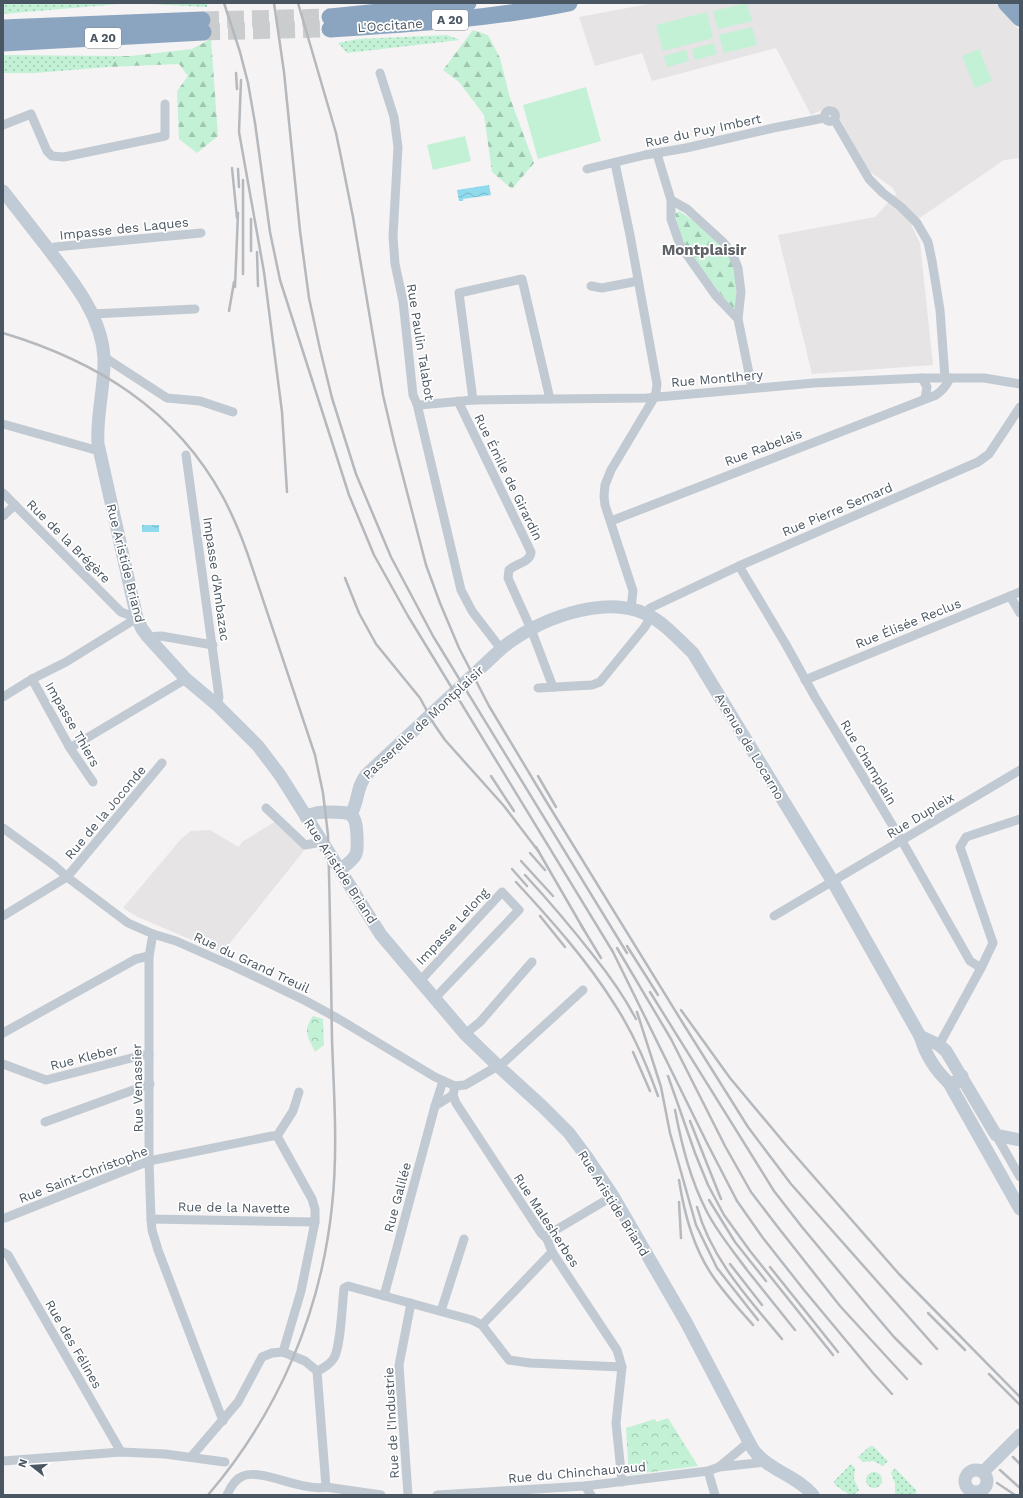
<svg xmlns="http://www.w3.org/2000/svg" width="1023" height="1498" font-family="'Work Sans',sans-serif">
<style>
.education{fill:#e6e4e5}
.grass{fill:url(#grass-dots)}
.forest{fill:url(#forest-firs)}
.park{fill:url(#park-crowns)}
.pitch{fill:#c3f1d5}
.water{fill:url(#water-waves)}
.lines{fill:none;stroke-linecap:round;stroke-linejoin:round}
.highway-tunnel{stroke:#caccce;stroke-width:17;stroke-dasharray:17 8;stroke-linecap:butt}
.street{stroke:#c1cad2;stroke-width:9}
.secondary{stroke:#c1cbd6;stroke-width:13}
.highway{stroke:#8ba5c1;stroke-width:17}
.rail{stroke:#b5b8bd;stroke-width:2.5}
.labels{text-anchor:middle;stroke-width:3.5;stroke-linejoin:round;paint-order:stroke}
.shield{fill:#fff;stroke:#808990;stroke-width:1}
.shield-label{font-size:12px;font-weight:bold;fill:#4a5661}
.street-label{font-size:13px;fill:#4a5661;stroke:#fff}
.quarter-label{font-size:15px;font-weight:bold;fill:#5f6368;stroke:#fff}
</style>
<defs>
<pattern id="grass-dots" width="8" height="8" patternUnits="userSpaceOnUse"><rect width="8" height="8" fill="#c3f1d5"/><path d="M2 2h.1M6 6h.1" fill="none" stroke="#a0c6b0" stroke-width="1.8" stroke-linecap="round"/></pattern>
<pattern id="forest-firs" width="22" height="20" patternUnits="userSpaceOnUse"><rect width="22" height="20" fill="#c3f1d5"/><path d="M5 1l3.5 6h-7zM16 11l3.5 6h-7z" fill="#a0c6b0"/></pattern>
<pattern id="park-crowns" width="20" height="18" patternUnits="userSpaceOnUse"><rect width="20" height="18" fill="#c3f1d5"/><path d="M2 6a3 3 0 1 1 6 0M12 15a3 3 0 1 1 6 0" fill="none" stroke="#a0c6b0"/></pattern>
<pattern id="water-waves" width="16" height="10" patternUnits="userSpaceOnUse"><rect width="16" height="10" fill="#90daee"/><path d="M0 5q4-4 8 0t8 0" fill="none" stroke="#78b4c4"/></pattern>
</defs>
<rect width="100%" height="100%" fill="#f5f3f3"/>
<g class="education">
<path d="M654,3H995L1020,31V158L1004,160L911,224L920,243L933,365L812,374L778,235L875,217L896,194L893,188L869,171L832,105L811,115L776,48L652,81L642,53L595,66L579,17Z"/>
<path d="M276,821L306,848L222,953L138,917L123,908L181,839L191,831L210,830L239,847L242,842Z"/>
</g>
<g class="grass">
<path d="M3,3H207V7L131,3L3,14Z"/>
<path d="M447,35L460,40L347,53L338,43L358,39Z"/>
<path d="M3,55L118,56L108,67L35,73H3Z"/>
<path d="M873,1446L888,1461L883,1466L873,1461L863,1462L858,1457L869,1447Z"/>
<path d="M851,1464L855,1468L854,1479L859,1490L854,1495H850L835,1485L834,1481Z"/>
<path d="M895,1468L917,1491L915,1495H896L895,1494V1483L891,1473Z"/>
<circle cx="874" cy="1480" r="8"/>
</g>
<g class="forest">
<path d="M473,30L488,35L500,58L510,98L534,163L512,189L492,172L484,115L459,82L443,70Z"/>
<path d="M211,39L218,136L197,153L179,139L177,91L188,76L179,64L108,67L118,56H131L192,49Z"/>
<path d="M679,211C699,224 732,247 736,273C737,284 736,296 736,307L734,309L722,296L682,242L675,214Z"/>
</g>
<g class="park">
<path d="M313,1016L323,1019L324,1045L315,1052C308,1036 302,1032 313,1016Z"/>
<path d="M668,1418L698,1466L629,1475L626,1428L655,1419L656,1422Z"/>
</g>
<g class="pitch">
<path d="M747,3L752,21L718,29L713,11Z"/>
<path d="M707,12L713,38L663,51L656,25Z"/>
<path d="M752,27L757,45L724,53L719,35Z"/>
<path d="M714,43L717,54L695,60L692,49Z"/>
<path d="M979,49L992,81L975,88L962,56Z"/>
<path d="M686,50L689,61L667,67L664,56Z"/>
<path d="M586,87L601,141L538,159L523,105Z"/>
<path d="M465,136L471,161L433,170L427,145Z"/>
</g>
<g class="water">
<path d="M489,185L491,195L463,199V201H459L457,190Z"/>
<rect x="142" y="525" width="17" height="7"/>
</g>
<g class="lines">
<g class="highway-tunnel">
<path d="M202,20L330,17"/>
<path d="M203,32L323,29"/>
</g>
<g class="street">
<path d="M380,73L394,117L398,147L393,236L395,264L403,301L413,395L417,404L461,590L472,611L501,649"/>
<circle cx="830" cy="116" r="5.5"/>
<path d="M834,119L869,179L883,193L901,207L917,223L928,242L932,261L940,310L945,378"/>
<path d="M3,125L31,114L47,151L52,156L64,157L165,136V104"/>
<path d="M657,154L671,200V219L680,245L716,296L738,319"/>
<path d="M615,163L630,235L657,384L656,392L654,398L611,470L605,485L604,496L605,505L633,591L631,608"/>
<path d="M587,169L645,155L686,148L773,128L824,118"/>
<path d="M671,200L687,209L722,241L732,253L738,268L741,292L738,319L752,388"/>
<path d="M49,250L55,247L201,233"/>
<path d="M591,286L602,288L638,281"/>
<path d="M92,314L195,309"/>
<path d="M104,357L167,398L200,401L233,412"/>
<path d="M922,378L927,387L925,398"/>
<path d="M473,400L459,293L522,279L550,399"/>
<path d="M458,401L531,552C530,563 516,563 509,570L508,578L531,629L553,687"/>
<path d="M417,404L420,405L473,400L647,398L814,383L922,378H984L1020,384"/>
<path d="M3,424L99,451"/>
<path d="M186,455L219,697L217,705"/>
<path d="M3,493L121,612L137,618"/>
<path d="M3,516L15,505"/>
<path d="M611,521L936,395C943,390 947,385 950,378"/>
<path d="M739,566L785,643L815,697L902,841L970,961L981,968"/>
<path d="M1010,596L1020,613"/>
<path d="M646,614L650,608L739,566L978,462L989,454L1020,407"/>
<path d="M148,637L161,636L213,645"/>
<path d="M32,679L70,748L93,782"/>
<path d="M805,680L1020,592"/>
<path d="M538,688L592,685L600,682L644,628L651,617"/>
<path d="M3,697L32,679L66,662L137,618"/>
<path d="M70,748L186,679"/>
<path d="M266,808L305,845L322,842"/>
<path d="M3,828L55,866L67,877L128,923L153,934L176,941L237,968L306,1001L337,1018L435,1077L455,1086L465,1085L503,1063L583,990"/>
<path d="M3,916L67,877L162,763"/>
<path d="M774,916L1020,770"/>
<path d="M153,934L149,956V1161L151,1219L152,1230L158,1250L223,1421"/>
<path d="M420,981L502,892L519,910L435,998"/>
<path d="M3,1033L136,959L149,956"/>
<path d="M465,1034L480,1022L532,962"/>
<path d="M939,1045L981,968L993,943L960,847L966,837L1020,819"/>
<path d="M3,1064L46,1080L143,1055H149"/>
<path d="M455,1086L453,1095L456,1103L541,1233L547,1239L552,1252L617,1350L622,1367L616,1423L622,1482"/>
<path d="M435,1106L453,1095"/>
<path d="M45,1122L150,1084"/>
<path d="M996,1135L1020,1177"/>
<path d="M277,1136L293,1111L299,1092"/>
<path d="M5,1218L149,1161L272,1136H277L312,1199L315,1209V1222L301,1291L283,1352"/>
<path d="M151,1219L315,1222"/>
<path d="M547,1239L549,1234L613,1196"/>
<path d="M3,1252L8,1255L121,1452"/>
<path d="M384,1296L435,1106L443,1081"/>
<path d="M441,1311L464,1239"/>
<path d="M482,1325L552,1252"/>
<path d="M317,1371C323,1369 331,1363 334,1358C341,1345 342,1305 344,1288L348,1286L472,1320L482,1325L509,1360L530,1363L622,1367"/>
<path d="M191,1457L238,1402L262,1357L272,1353L283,1352L305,1361L317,1371L326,1487"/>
<path d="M3,1461L121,1452L165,1454L225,1462"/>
<path d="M719,1467L749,1442"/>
<path d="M708,1471L715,1495"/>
<path d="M585,1486L591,1495"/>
<path d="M227,1495C230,1488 235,1479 243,1476C261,1468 303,1492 326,1487L381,1495"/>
<path d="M408,1495L399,1365L411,1303"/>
<path d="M437,1495L585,1486L708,1471L719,1467L767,1462"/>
</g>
<g class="secondary">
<path d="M3,191C17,209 32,228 46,246C71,279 102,315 104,358C105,387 96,415 98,444L137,618L142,629L148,637L186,679L217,705L258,746L280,775L381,935L465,1034L498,1066L543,1107L569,1133L586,1156L613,1196L686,1322L749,1442C751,1446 753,1450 756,1453C771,1471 797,1476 813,1495"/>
<path d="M351,814C359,801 356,786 367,774L501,649C535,620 603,594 646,614C665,623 678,639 693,653L833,882L920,1036C925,1053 935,1070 949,1083L957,1082L962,1076"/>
<path d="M306,817C314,812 321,812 330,812C352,812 356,813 357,836C357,842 358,849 356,854C353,861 345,865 340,870"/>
<path d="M920,1036L939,1045L946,1051L996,1135L1020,1140"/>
<path d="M949,1083L1020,1209"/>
<circle cx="976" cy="1481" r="11"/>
<path d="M983,1472L1020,1435"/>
</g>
<g class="highway">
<path d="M1006,3L1020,18"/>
<path d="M330,17L468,3"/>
<path d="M3,28L202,20"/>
<path d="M330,29C410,24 490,19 569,3"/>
<path d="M3,43L203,32"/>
</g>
<g class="rail">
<path d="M224,3L240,52L248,83L255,123L270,232L280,280L349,495L374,555L408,616L613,952L707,1143L737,1201L763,1238L804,1290L873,1373L892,1394"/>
<path d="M274,3L284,72L300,231L309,298L320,349L332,398L356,474L391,557L433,636L627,953"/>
<path d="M298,3L336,133L341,157L353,217L383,395L394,442L426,565L440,603L459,648L489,706L546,801L684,1025L748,1127L791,1184L937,1349"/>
<path d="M236,73L237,89"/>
<path d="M241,80L239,132L264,272L282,412L287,492"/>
<path d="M232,168L237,218"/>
<path d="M238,169L239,187"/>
<path d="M251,251V219"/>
<path d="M257,252L258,286"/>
<path d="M243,274V180"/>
<path d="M235,287L238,213"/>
<path d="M229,311L234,282"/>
<path d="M3,333C96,361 175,409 223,497C233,516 241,535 248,555L315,755L323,793L328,835C330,903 331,971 332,1040C334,1095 338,1151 332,1206C321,1313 278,1413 208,1495"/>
<path d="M345,578L359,613L376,644L420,698L434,724L445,740L504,806L539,852"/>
<path d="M491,776L514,811"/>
<path d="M538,776L556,807"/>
<path d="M536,847L584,930"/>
<path d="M530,853L545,870"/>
<path d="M521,861L553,896"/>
<path d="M512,869L527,886"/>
<path d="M525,875C549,901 571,927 593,955C609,975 624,996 636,1019"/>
<path d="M516,882C551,920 587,960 615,1005C632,1031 648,1068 658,1096"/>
<path d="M540,916L565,947"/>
<path d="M581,925L601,958"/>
<path d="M627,946L658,995"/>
<path d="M617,948L671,1039L725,1146L751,1192L777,1226L840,1306L907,1379"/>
<path d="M650,992L774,1191L802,1227L871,1310L894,1337L921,1364"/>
<path d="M681,1010L730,1078L786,1145L899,1274L1020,1397"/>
<path d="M637,1012L661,1087L670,1133L696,1225L717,1268L758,1320"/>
<path d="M633,1052L650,1091"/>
<path d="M668,1076L695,1153L708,1185L724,1215L750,1251L833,1355"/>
<path d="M675,1110C682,1146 690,1179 707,1212C718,1233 733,1251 747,1270C763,1290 779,1310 795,1330"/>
<path d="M690,1121L721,1199"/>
<path d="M679,1180C684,1213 693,1247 712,1275C724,1293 739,1309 753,1325"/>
<path d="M709,1200L735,1242L766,1281"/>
<path d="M679,1202L681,1238"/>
<path d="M697,1207C711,1259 749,1299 782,1339"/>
<path d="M730,1264L762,1305"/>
<path d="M770,1267L838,1352"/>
<path d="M928,1313L965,1350"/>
<path d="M989,1374L1020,1405"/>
<path d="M1013,1457L1020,1464"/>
<path d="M1000,1470L1020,1488"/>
<path d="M997,1483L1015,1495"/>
</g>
</g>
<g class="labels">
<g class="shield">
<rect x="432" y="10" width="36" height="20" rx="3"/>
<rect x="85" y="28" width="36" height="20" rx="3"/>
</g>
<g class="shield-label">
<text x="450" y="24">A 20</text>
<text x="103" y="42">A 20</text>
</g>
<g class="street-label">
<text transform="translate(390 25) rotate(-4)" y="5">L'Occitane</text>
<text transform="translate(703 130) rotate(-12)" y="5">Rue du Puy Imbert</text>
<text transform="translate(124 228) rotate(-6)" y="5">Impasse des Laques</text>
<text transform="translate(421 342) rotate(81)" y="5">Rue Paulin Talabot</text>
<text transform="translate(717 378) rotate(-5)" y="5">Rue Montlhery</text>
<text transform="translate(763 447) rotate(-21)" y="5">Rue Rabelais</text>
<text transform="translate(509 477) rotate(64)" y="5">Rue Émile de Girardin</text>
<text transform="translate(837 509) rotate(-23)" y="5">Rue Pierre Semard</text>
<text transform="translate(69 541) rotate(45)" y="5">Rue de la Brégère</text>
<text transform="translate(126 563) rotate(76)" y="5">Rue Aristide Briand</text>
<text transform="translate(217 579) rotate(82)" y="5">Impasse d'Ambazac</text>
<text transform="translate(908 623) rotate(-22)" y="5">Rue Élisée Reclus</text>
<text transform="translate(423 722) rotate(-43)" y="5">Passerelle de Montplaisir</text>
<text transform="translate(73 724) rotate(60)" y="5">Impasse Thiers</text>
<text transform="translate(750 746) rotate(59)" y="5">Avenue de Locarno</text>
<text transform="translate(869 762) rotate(59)" y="5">Rue Champlain</text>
<text transform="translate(105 812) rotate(-50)" y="5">Rue de la Joconde</text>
<text transform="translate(920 815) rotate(-31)" y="5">Rue Dupleix</text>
<text transform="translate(341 871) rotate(57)" y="5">Rue Aristide Briand</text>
<text transform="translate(452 926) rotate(-47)" y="5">Impasse Lelong</text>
<text transform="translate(252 962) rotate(25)" y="5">Rue du Grand Treuil</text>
<text transform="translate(84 1057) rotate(-14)" y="5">Rue Kleber</text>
<text transform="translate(137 1088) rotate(-91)" y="5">Rue Venassier</text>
<text transform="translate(83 1174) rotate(-21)" y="5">Rue Saint-Christophe</text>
<text transform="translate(397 1197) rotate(-75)" y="5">Rue Galilée</text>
<text transform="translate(614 1203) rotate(58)" y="5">Rue Aristide Briand</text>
<text transform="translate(234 1207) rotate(1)" y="5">Rue de la Navette</text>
<text transform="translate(547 1220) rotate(57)" y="5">Rue Malesherbes</text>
<text transform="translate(74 1344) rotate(60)" y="5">Rue des Félines</text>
<text transform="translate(391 1423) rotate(-93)" y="5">Rue de l'Industrie</text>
<text transform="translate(577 1472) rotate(-5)" y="5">Rue du Chinchauvaud</text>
</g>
<g class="quarter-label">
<text x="704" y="255">Montplaisir</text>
</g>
</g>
<rect width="1023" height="1498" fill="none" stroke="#4a5661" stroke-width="8"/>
<g transform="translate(32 1466) rotate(287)" stroke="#ffffff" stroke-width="3" paint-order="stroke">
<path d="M0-3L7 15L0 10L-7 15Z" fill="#4a5661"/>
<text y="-6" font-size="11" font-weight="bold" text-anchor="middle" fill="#4a5661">N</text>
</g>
</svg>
